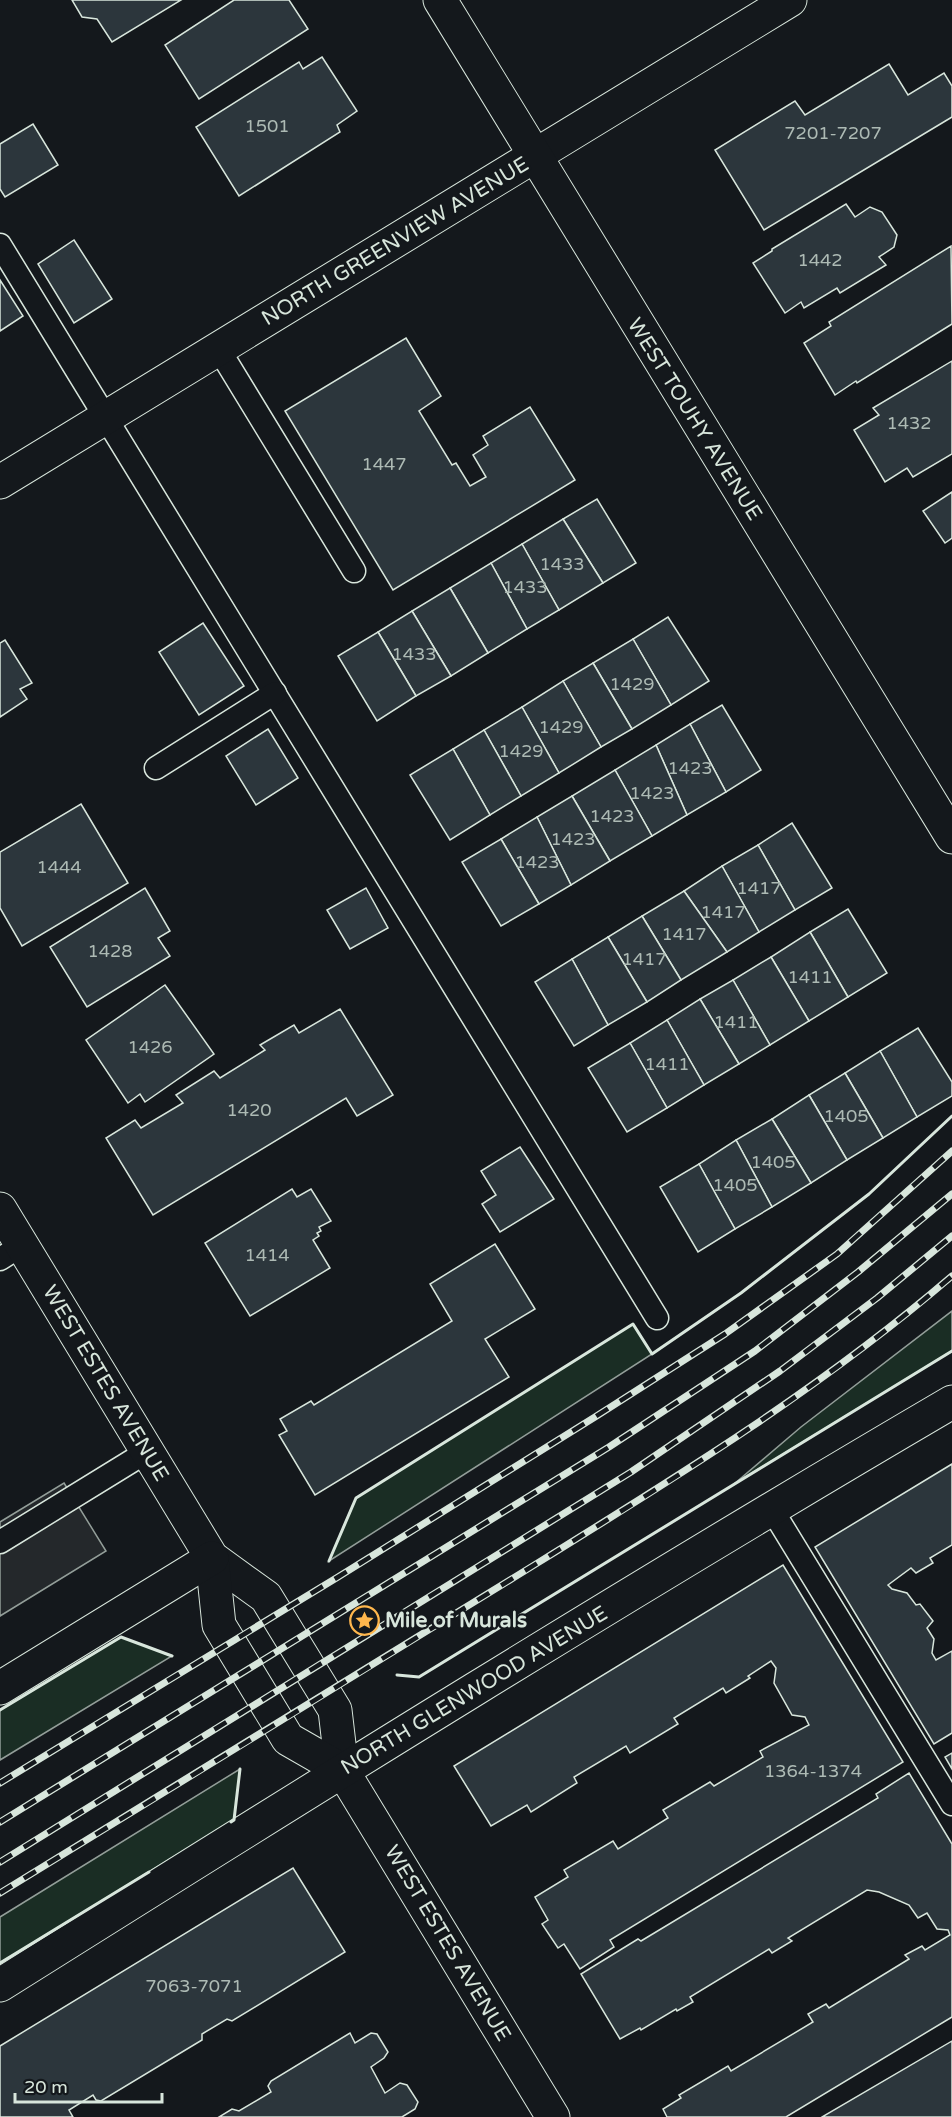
<svg xmlns="http://www.w3.org/2000/svg" width="952" height="2117" font-family="'Varela Round',sans-serif">
<style>
.green{fill:#1a2d24;stroke:#939e99;stroke-width:1.5}
.parking{fill:#24282b;stroke:#939e99;stroke-width:1.5}
.building{fill:#2c363c;stroke:#d8e6dc;stroke-width:1.5}
.lines{fill:none;stroke-linecap:round;stroke-linejoin:round}
.lane-casing{stroke:#d8e6dc;stroke-width:25}
.street-casing{stroke:#d8e6dc;stroke-width:35}
.secondary-casing{stroke:#d8e6dc;stroke-width:35}
.lane{stroke:#14181c;stroke-width:22}
.street{stroke:#14181c;stroke-width:33}
.secondary{stroke:#14181c;stroke-width:33}
.rail-casing{stroke:#d8e6dc;stroke-width:7}
.rail{stroke:#14181c;stroke-width:4.5;stroke-dasharray:14;stroke-linecap:butt}
.wall{stroke:#d8e6dc;stroke-width:3}
.labels{text-anchor:middle;stroke-width:4.5;stroke-linejoin:round;paint-order:stroke}
.number-label{font-size:18px;fill:#adbab4}
.street-label{font-size:21px;fill:#d8e6dc;stroke:#14181c}
.poi-label{font-size:21px;font-weight:bold;fill:#d8e6dc;stroke:#14181c;text-anchor:start}
</style>
<rect width="100%" height="100%" fill="#14181c"/>
<g class="green">
<path d="M952,1311V1351L734,1484L801,1427Z"/>
<path d="M633,1324L652,1354L329,1561L356,1498Z"/>
<path d="M121,1637L172,1656L0,1760V1710Z"/>
<path d="M240,1769L234,1820L0,1963V1917Z"/>
</g>
<path class="parking" d="M64,1483L106,1551L0,1616V1522Z"/>
<g class="building">
<path d="M72,0H181L112,42L97,19L82,17Z"/>
<path d="M234,0H289L308,29L199,99L165,45Z"/>
<path d="M322,57L357,111L337,125L340,132L239,196L196,127L299,62L303,69Z"/>
<path d="M889,64L908,95L944,73L952,86V117L764,230L715,150L795,101L805,115Z"/>
<path d="M33,124L58,165L5,197L0,189V144Z"/>
<path d="M846,204L855,217L870,207L882,212L897,235L894,247L879,257L886,265L840,293L837,288L804,308L801,302L785,313L753,263L772,251V249Z"/>
<path d="M74,240L112,299L74,323L38,264Z"/>
<path d="M951,246L952,324L857,383L856,381L835,395L804,343L831,326L829,322Z"/>
<path d="M0,280L23,316L0,331Z"/>
<path d="M406,338L441,396L419,411L452,465L456,463L470,486L486,477L473,455L488,445L483,436L530,407L575,480L393,590L285,411Z"/>
<path d="M952,361V454L913,477L907,468L885,482L854,430L879,415L873,408Z"/>
<path d="M952,492V538L945,543L923,511Z"/>
<path d="M597,499L636,563L603,583L563,519Z"/>
<path d="M563,519L603,583L559,610L522,544Z"/>
<path d="M522,544L559,610L527,629L491,563Z"/>
<path d="M491,563L527,629L488,653L450,588Z"/>
<path d="M450,588L488,653L451,676L412,611Z"/>
<path d="M412,611L451,676L416,696L378,632Z"/>
<path d="M668,617L709,681L671,705L633,639Z"/>
<path d="M203,623L244,686L199,715L159,652Z"/>
<path d="M378,632L416,696L377,721L338,656Z"/>
<path d="M633,639L671,705L632,729L593,663Z"/>
<path d="M5,640L32,683L20,689L27,699L0,717V643Z"/>
<path d="M593,663L632,729L601,747L563,681Z"/>
<path d="M563,681L601,747L559,773L522,707Z"/>
<path d="M722,705L761,770L726,792L690,724Z"/>
<path d="M522,707L559,773L521,796L484,730Z"/>
<path d="M690,724L726,792L687,815L656,745Z"/>
<path d="M268,729L298,778L256,805L226,756Z"/>
<path d="M484,730L521,796L490,815L453,749Z"/>
<path d="M656,745L687,815L652,836L615,770Z"/>
<path d="M453,749L490,815L450,840L410,775Z"/>
<path d="M615,770L652,836L610,861L572,796Z"/>
<path d="M572,796L610,861L571,885L537,817Z"/>
<path d="M81,804L128,883L22,946L0,908V852Z"/>
<path d="M537,817L571,885L539,904L501,839Z"/>
<path d="M792,823L832,888L795,910L758,845Z"/>
<path d="M501,839L539,904L501,926L462,862Z"/>
<path d="M758,845L795,910L759,932L722,866Z"/>
<path d="M722,866L759,932L727,952L684,891Z"/>
<path d="M145,888L170,931L158,938L170,956L87,1007L50,947Z"/>
<path d="M366,888L388,928L350,949L327,910Z"/>
<path d="M684,891L727,952L681,980L642,916Z"/>
<path d="M848,909L887,973L848,997L810,932Z"/>
<path d="M642,916L681,980L647,1002L608,937Z"/>
<path d="M810,932L848,997L809,1021L771,957Z"/>
<path d="M608,937L647,1002L608,1025L572,959Z"/>
<path d="M771,957L809,1021L770,1045L733,980Z"/>
<path d="M572,959L608,1025L574,1046L535,982Z"/>
<path d="M733,980L770,1045L739,1064L700,999Z"/>
<path d="M165,985L214,1054L145,1102L140,1094L128,1103L86,1040Z"/>
<path d="M700,999L739,1064L704,1085L667,1020Z"/>
<path d="M340,1009L393,1095L357,1116L346,1098L153,1215L106,1138L135,1120L141,1128L183,1103L176,1095L214,1071L220,1078L265,1050L260,1045L294,1025L299,1033Z"/>
<path d="M667,1020L704,1085L667,1108L630,1043Z"/>
<path d="M918,1028L952,1082V1096L917,1117L880,1051Z"/>
<path d="M630,1043L667,1108L627,1132L588,1068Z"/>
<path d="M880,1051L917,1117L883,1138L845,1073Z"/>
<path d="M845,1073L883,1138L847,1160L809,1095Z"/>
<path d="M809,1095L847,1160L811,1183L772,1119Z"/>
<path d="M772,1119L811,1183L772,1207L736,1140Z"/>
<path d="M736,1140L772,1207L735,1229L699,1164Z"/>
<path d="M520,1147L554,1199L500,1232L482,1204L496,1195L481,1171Z"/>
<path d="M699,1164L735,1229L698,1252L660,1187Z"/>
<path d="M292,1189L297,1197L311,1189L331,1221L319,1227L321,1231L317,1233L319,1236L313,1240L330,1268L250,1316L205,1243Z"/>
<path d="M495,1244L535,1309L485,1339L509,1377L315,1495L279,1435L287,1431L280,1419L311,1401L314,1405L452,1321L430,1284Z"/>
<path d="M952,1464V1545L930,1558L933,1563L916,1573L911,1568L888,1585L892,1589L907,1593L916,1605L920,1604L933,1621L927,1628L934,1639L932,1653L936,1660L952,1651V1733L934,1744L815,1547Z"/>
<path d="M783,1565L903,1762L610,1940L614,1947L580,1969L564,1944L558,1948L542,1924L548,1920L535,1897L568,1877L564,1870L613,1841L618,1849L668,1818L663,1810L710,1782L714,1786L763,1757L760,1751L809,1725L805,1717L792,1715L774,1683L776,1668L771,1661L748,1676L750,1678L726,1693L723,1688L674,1718L678,1724L630,1753L626,1746L574,1777L577,1783L531,1812L527,1805L491,1826L454,1766Z"/>
<path d="M952,1753V1769L945,1757Z"/>
<path d="M909,1773L952,1844V2017L786,2117H667L663,2109L681,2098L679,2095L728,2066L731,2071L813,2022L808,2014L826,2004L829,2008L909,1959L905,1955L922,1946L925,1950L950,1935L948,1930L937,1929L927,1913L918,1918L909,1905L879,1892L867,1890L788,1938L792,1941L772,1953L769,1949L690,1997L693,2002L677,2011L676,2009L641,2030L640,2028L620,2039L581,1974L638,1939L641,1941L878,1798L876,1794Z"/>
<path d="M293,1868L345,1952L232,2021L227,2019L202,2034V2040L101,2101L96,2100L93,2095L69,2110L73,2117H0V2046Z"/>
<path d="M350,2033L355,2043L371,2033L377,2034L388,2052L384,2058L371,2067L385,2093L400,2083L407,2085L418,2102L415,2109L402,2117H219L232,2109L239,2111L271,2092L268,2086L271,2081Z"/>
<path d="M952,2041V2117H822Z"/>
</g>
<g class="lines">
<defs>
<g id="lane">
<path d="M0,245L657,1318"/>
<path d="M218,348L354,571"/>
<path d="M156,768L275,693"/>
<path d="M0,1259L22,1245"/>
<path d="M771,1508L952,1804"/>
<path d="M0,1542L148,1451"/>
</g>
<g id="street">
<path d="M0,482L790,0"/>
<path d="M0,1209L212,1558L266,1597L335,1710L342,1770L553,2117"/>
<path d="M212,1558L219,1625L288,1739L342,1770"/>
<path d="M0,1688L212,1558"/>
<path d="M0,1985C315,1787 631,1590 952,1402"/>
</g>
<path id="secondary" d="M440,0L952,837"/>
</defs>
<use href="#lane" class="lane-casing"/>
<use href="#street" class="street-casing"/>
<use href="#secondary" class="secondary-casing"/>
<use href="#lane" class="lane"/>
<use href="#street" class="street"/>
<use href="#secondary" class="secondary"/>
<defs>
<g id="rail">
<path d="M0,1783L338,1577L595,1417L725,1334L837,1254L952,1151"/>
<path d="M0,1822L609,1447L755,1351L858,1272L952,1194"/>
<path d="M0,1862L631,1472L780,1371L877,1298L952,1236"/>
<path d="M0,1893C170,1789 340,1685 510,1580C662,1486 816,1393 952,1276"/>
</g>
</defs>
<use href="#rail" class="rail-casing"/>
<use href="#rail" class="rail"/>
<g class="wall">
<path d="M329,1561L356,1498L633,1324L652,1354L741,1293L869,1194L952,1116"/>
<path d="M397,1675L419,1677L952,1351"/>
<path d="M0,1710L121,1637L172,1656"/>
<path d="M231,1822L234,1820L240,1769"/>
<path d="M0,1963L149,1872"/>
</g>
</g>
<defs>
<symbol id="sight-ring" viewBox="-11 -11 22 22"><circle r="9.5" fill="#14181c" stroke="#ffb74d" stroke-width="1.5"/><path d="M0-6L1.8-2.2L6-1.7L2.9 1.2L3.7 5.4L0 3.3L-3.7 5.4L-2.9 1.2L-6-1.7L-1.8-2.2Z" fill="#ffb74d"/></symbol>
</defs>
<g fill-rule="evenodd">
<use href="#sight-ring" x="348" y="1604" width="33" height="33"/>
</g>
<g class="labels">
<g class="number-label">
<text x="267" y="132">1501</text>
<text x="833" y="139">7201-7207</text>
<text x="820" y="266">1442</text>
<text x="909" y="429">1432</text>
<text x="384" y="470">1447</text>
<text x="562" y="570">1433</text>
<text x="525" y="593">1433</text>
<text x="414" y="660">1433</text>
<text x="632" y="690">1429</text>
<text x="561" y="733">1429</text>
<text x="521" y="757">1429</text>
<text x="690" y="774">1423</text>
<text x="652" y="799">1423</text>
<text x="612" y="822">1423</text>
<text x="573" y="845">1423</text>
<text x="537" y="868">1423</text>
<text x="59" y="873">1444</text>
<text x="759" y="894">1417</text>
<text x="723" y="918">1417</text>
<text x="684" y="940">1417</text>
<text x="110" y="957">1428</text>
<text x="644" y="965">1417</text>
<text x="810" y="983">1411</text>
<text x="736" y="1028">1411</text>
<text x="150" y="1053">1426</text>
<text x="667" y="1070">1411</text>
<text x="249" y="1116">1420</text>
<text x="846" y="1122">1405</text>
<text x="773" y="1168">1405</text>
<text x="735" y="1191">1405</text>
<text x="267" y="1261">1414</text>
<text x="813" y="1777">1364-1374</text>
<text x="194" y="1992">7063-7071</text>
</g>
<g class="street-label">
<text transform="translate(395 241) rotate(-31)" y="7">NORTH GREENVIEW AVENUE</text>
<text transform="translate(695 419) rotate(58)" y="7">WEST TOUHY AVENUE</text>
<text transform="translate(106 1383) rotate(59)" y="7">WEST ESTES AVENUE</text>
<text transform="translate(474 1690) rotate(-31)" y="7">NORTH GLENWOOD AVENUE</text>
<text transform="translate(448 1943) rotate(59)" y="7">WEST ESTES AVENUE</text>
</g>
<g class="poi-label">
<text x="385" y="1627">Mile of Murals</text>
</g>
</g>
<path d="M15 2093v9h147v-9" fill="none" stroke="#d8e6dc" stroke-width="3"/>
<text x="24" y="2093" font-size="18" fill="#d8e6dc" stroke="#14181c" stroke-width="4.5" paint-order="stroke">20 m</text>
</svg>
